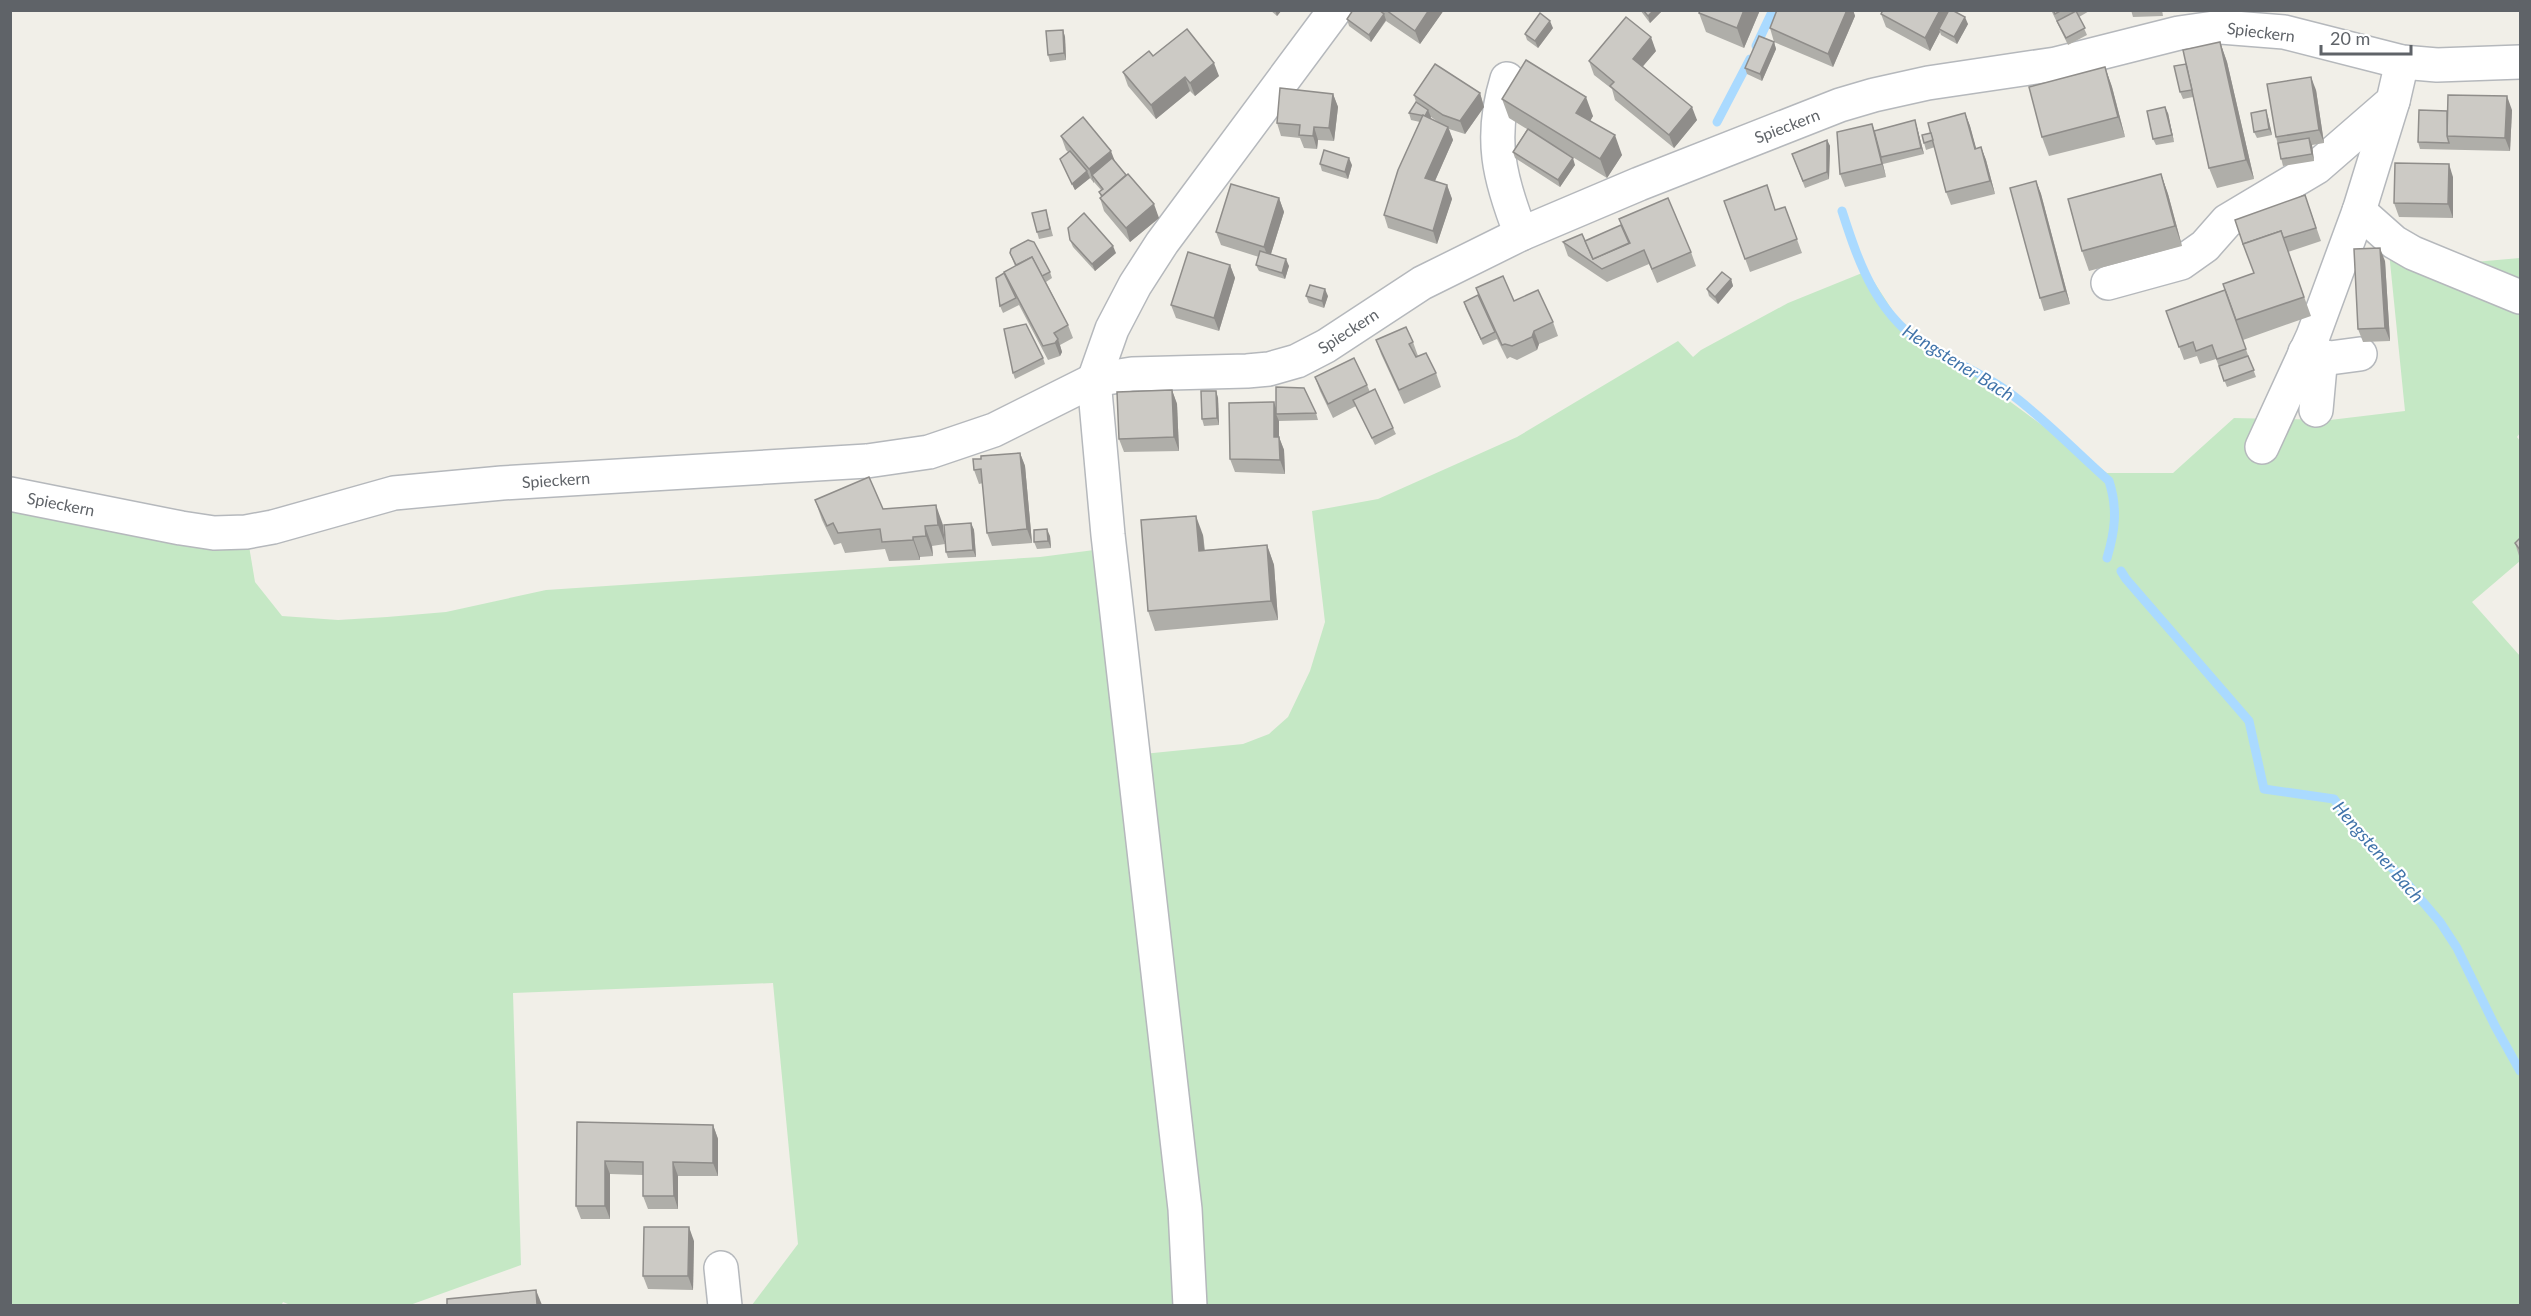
<svg xmlns="http://www.w3.org/2000/svg" width="2531" height="1316" font-family="Lato,sans-serif">
<style>
.green{fill:#c5e8c5}
.lines{fill:none;stroke-linecap:round;stroke-linejoin:round}
.stream{stroke:#aadaff;stroke-width:9}
.minor-casing{stroke:#b5b8bc;stroke-width:36}
.minor{stroke:#fff;stroke-width:33}
.wall{fill:#afaea9;fill-rule:evenodd}
.shaded-wall{fill:#8f8d8a}
.building{fill:#cccac5;stroke:#8f8d8a;stroke-width:1.5}
.labels{text-anchor:middle;stroke-width:4.5;stroke-linejoin:round;paint-order:stroke}
.street-label{font-size:16px;fill:#5f6368;stroke:#fff}
.water-label{font-size:18px;font-style:italic;fill:#4174aa;stroke:#fff}
</style>
<rect width="100%" height="100%" fill="#f1efe8"/>
<path class="green" d="M2389,252L2463,263L2520,258V433L2517,437L2520,441V561L2472,602L2520,656V1305H752L798,1244L773,983L513,993L521,1265L410,1305L293,1306L283,1302L281,1306L11,1305L10,504L248,540L255,582L282,616L338,620L387,617L446,612L546,590L1040,557L1102,549L1133,755L1243,744L1269,734L1288,717L1310,671L1325,622L1312,511L1378,499L1517,437L1678,341L1693,357L1701,350L1788,303L1867,271L1898,319L2107,473H2173L2234,418L2330,420L2405,411Z"/>
<g class="lines">
<g class="stream">
<path d="M1756,46L1773,10"/>
<path d="M1717,122L1750,59"/>
<path d="M1842,211C1860,267 1878,318 1931,349C1957,364 1982,373 2007,391C2042,416 2076,452 2109,481C2118,509 2115,531 2107,558"/>
<path d="M2121,571L2126,579L2249,721L2264,789L2334,799L2363,839L2405,881L2440,922L2457,948L2495,1026L2520,1071"/>
</g>
<defs>
<g id="minor">
<path d="M1507,79C1489,138 1499,178 1521,234"/>
<path d="M2359,211L2394,242L2413,253L2520,297"/>
<path d="M2108,283L2181,263L2205,246L2227,221L2317,167L2393,101L2402,62"/>
<path d="M2305,352L2330,358L2360,354"/>
<path d="M2316,410L2321,355"/>
<path d="M2262,447L2313,336L2359,211L2393,101"/>
<path d="M10,494L181,528L214,533L246,532L273,527L394,493L502,483L867,461L929,452L994,430L1094,380L1132,374L1247,371L1269,369L1297,361L1326,346L1422,283L1521,234L1639,184L1840,105L1874,95L1928,83L2056,64L2179,33L2221,27L2284,32L2402,62L2437,65L2520,62"/>
<path d="M721,1268L725,1306"/>
<path d="M1190,1306L1185,1209L1108,535L1094,380L1112,329L1135,285L1162,243L1335,10"/>
</g>
</defs>
<use href="#minor" class="minor-casing"/>
<use href="#minor" class="minor"/>
</g>
<g class="wall">
<path d="M1270,10H1282L1277,16Z"/>
<path d="M1353,10H1444L1420,44L1386,21L1371,42L1349,26L1347,19Z"/>
<path d="M1640,10H1663L1650,23Z"/>
<path d="M1760,10L1744,48L1706,32L1699,13Z"/>
<path d="M1777,10H1853L1855,16L1833,67L1774,42L1770,28Z"/>
<path d="M2051,10H2091L2079,17L2087,35L2068,45Z"/>
<path d="M2131,10H2162L2163,16L2133,17Z"/>
<path d="M1948,12L1968,24L1957,44L1941,35L1940,32L1930,51L1886,27L1881,14Z"/>
<path d="M1553,28L1538,48L1527,40L1525,34Z"/>
<path d="M1063,30L1065,37L1066,60L1050,62L1048,55Z"/>
<path d="M1774,42L1776,49L1762,81L1747,74L1745,68Z"/>
<path d="M2220,42L2227,62L2254,179L2217,188L2209,168L2193,97L2183,99L2180,92L2186,64Z"/>
<path d="M1656,51L1643,66L1697,120L1674,148L1615,100L1612,89L1594,75L1589,61Z"/>
<path d="M1153,56L1219,76L1195,96L1190,91L1156,119L1128,86L1123,72Z"/>
<path d="M2105,67L2112,87L2125,137L2049,156L2042,137Z"/>
<path d="M2316,90L2324,143L2312,145L2314,161L2283,166L2276,137Z"/>
<path d="M1480,93L1484,107L1465,134L1449,129L1453,140L1435,181L1447,185L1452,199L1437,244L1388,228L1384,215L1420,122L1411,120L1409,113L1416,102L1414,95ZM1431,117L1441,124L1430,119Z"/>
<path d="M1333,94L1338,107L1334,141L1318,140L1317,149L1304,148L1300,138L1281,136L1277,123Z"/>
<path d="M1502,99L1593,116L1590,121L1622,155L1607,178L1553,145L1575,165L1560,187L1515,158L1513,152L1527,129L1509,118Z"/>
<path d="M2512,110L2510,151L2420,149L2418,142L2447,111Z"/>
<path d="M1965,113L1970,126L1976,149L1981,147L1986,160L1995,194L1951,205L1946,192L1935,147L1926,150L1924,143Z"/>
<path d="M2168,113L2174,142L2156,145L2153,139Z"/>
<path d="M2268,117L2272,135L2257,138L2254,132Z"/>
<path d="M1915,120L1924,154L1883,164L1886,177L1845,187L1840,174L1872,124L1874,131Z"/>
<path d="M1061,136L1115,162L1159,218L1130,242L1104,211L1100,198L1101,197L1099,192L1101,190L1094,182V183L1090,178L1075,190L1060,159L1068,152L1066,150Z"/>
<path d="M1827,140L1830,146L1829,179L1805,188L1792,154Z"/>
<path d="M1320,164L1352,165L1348,179L1322,171Z"/>
<path d="M2161,174L2168,194L2182,246L2089,271L2082,251Z"/>
<path d="M2453,177V218L2399,217L2394,203Z"/>
<path d="M2036,181L2041,194L2070,304L2044,311L2040,298Z"/>
<path d="M2305,195L2321,241L2288,252L2311,316L2243,340L2239,330L2256,377L2227,387L2216,359L2200,364L2197,356L2184,360L2166,311L2225,290L2254,273Z"/>
<path d="M1279,198L1284,212L1271,254L1289,266L1285,279L1259,271L1256,265L1259,257L1221,245L1216,232Z"/>
<path d="M1724,201L1776,210L1785,207L1802,253L1750,272Z"/>
<path d="M1046,210L1053,236L1039,239L1037,232Z"/>
<path d="M1619,219L1691,252L1696,266L1657,283L1649,264L1607,282L1568,256L1563,242L1585,241L1621,225Z"/>
<path d="M1070,240L1116,253L1095,271L1073,247Z"/>
<path d="M1010,253L1050,272L1052,278L1046,282L1068,325L1073,338L1060,345L1062,352L1060,356L1048,360L1018,303L1019,305L1003,313L1000,306L1004,273L1015,266Z"/>
<path d="M2385,261L2390,341L2363,342L2358,329Z"/>
<path d="M1230,265L1235,278L1219,331L1176,318L1171,305Z"/>
<path d="M1731,279L1733,286L1718,304L1709,296L1707,289Z"/>
<path d="M1476,288L1514,301L1553,322L1558,336L1539,344L1537,350L1517,360L1510,357L1507,359L1497,339L1483,345L1466,309L1464,302L1478,295Z"/>
<path d="M1306,296H1328L1324,308L1309,303Z"/>
<path d="M1376,340L1413,342L1418,356L1416,357L1436,373L1441,387L1404,404L1381,354Z"/>
<path d="M1043,358L1045,364L1015,379L1013,373Z"/>
<path d="M1315,377L1367,385L1370,392L1393,428L1396,434L1375,445L1356,406L1333,418L1320,391Z"/>
<path d="M1172,390L1177,404L1179,451L1124,452L1119,439Z"/>
<path d="M1216,391L1218,398L1219,425L1204,426L1202,419Z"/>
<path d="M1276,408L1316,413L1318,420L1279,421V437L1284,450L1285,474L1235,472L1230,459Z"/>
<path d="M1020,453L1025,466L1032,543L992,546L987,533L983,483L979,484L974,470L981,459Z"/>
<path d="M815,500L883,509L936,505L945,544L932,546L933,556L920,557V560L889,561L885,549L845,553L841,543L834,545L822,520Z"/>
<path d="M971,523L974,530L976,557L948,558L946,552Z"/>
<path d="M1203,535L1205,550L1267,545L1274,565L1278,620L1155,631L1148,611Z"/>
<path d="M1050,536L1051,548L1037,549L1034,542Z"/>
<path d="M2520,538V559L2515,543Z"/>
<path d="M577,1122L713,1125L718,1139V1176H678V1209H648L643,1196V1175L610,1174V1219H581L576,1206Z"/>
<path d="M694,1241L693,1290L648,1289L643,1276Z"/>
</g>
<g class="shaded-wall">
<path d="M1275,10H1282L1277,16Z"/>
<path d="M1429,10H1444L1420,44L1415,31Z"/>
<path d="M1654,10H1663L1650,23L1648,16Z"/>
<path d="M1744,10H1760L1744,48L1737,28Z"/>
<path d="M1847,10H1853L1855,16L1833,67L1828,54Z"/>
<path d="M1940,10H1948L1950,16L1939,29L1940,32L1930,51L1925,38Z"/>
<path d="M1384,14L1386,20L1371,42L1369,35Z"/>
<path d="M1965,17L1968,24L1957,44L1954,37Z"/>
<path d="M1550,21L1553,28L1538,48L1535,41Z"/>
<path d="M1063,30L1065,37L1066,60L1064,53Z"/>
<path d="M1651,37L1656,51L1638,72L1633,59Z"/>
<path d="M1774,42L1776,49L1762,81L1760,74Z"/>
<path d="M2220,42L2227,62L2254,179L2246,160Z"/>
<path d="M1214,63L1219,76L1195,96L1190,83Z"/>
<path d="M2105,67L2112,87L2125,137L2118,117Z"/>
<path d="M1185,77L1190,91L1156,119L1151,105Z"/>
<path d="M2311,77L2316,90L2324,143L2319,130Z"/>
<path d="M1480,93L1484,107L1465,134L1460,121Z"/>
<path d="M1333,94L1338,107L1334,141L1329,128Z"/>
<path d="M2507,96L2512,110L2510,151L2505,138Z"/>
<path d="M1586,97L1593,116L1584,132L1576,113Z"/>
<path d="M1692,107L1697,120L1674,148L1669,135Z"/>
<path d="M2165,107L2168,113L2174,142L2172,135Z"/>
<path d="M1428,110L1431,117L1427,124L1425,117Z"/>
<path d="M2266,110L2268,117L2272,135L2269,129Z"/>
<path d="M1965,113L1970,126L1980,162L1975,149Z"/>
<path d="M1915,120L1917,127L1924,154L1921,148Z"/>
<path d="M1872,124L1877,137L1881,157L1886,177L1882,164Z"/>
<path d="M1314,127L1318,140L1317,149L1313,136Z"/>
<path d="M1448,127L1453,140L1430,192L1425,178Z"/>
<path d="M1615,135L1622,155L1607,178L1600,159Z"/>
<path d="M2309,138L2312,145L2314,161L2312,154Z"/>
<path d="M1827,140L1830,146L1829,179L1827,172Z"/>
<path d="M1981,147L1986,160L1995,194L1990,181Z"/>
<path d="M1111,151L1116,164L1092,175L1094,182V183L1089,169Z"/>
<path d="M1349,158L1352,165L1348,179L1345,172Z"/>
<path d="M1573,158L1575,165L1560,187L1558,180Z"/>
<path d="M2449,164L2453,177V218L2448,204Z"/>
<path d="M1087,171L1090,178L1075,190L1072,184Z"/>
<path d="M2161,174L2168,194L2182,246L2175,226Z"/>
<path d="M2036,181L2041,194L2070,304L2065,291Z"/>
<path d="M1447,185L1452,199L1437,244L1433,231Z"/>
<path d="M1279,198L1284,212L1269,260L1264,247Z"/>
<path d="M1154,204L1159,218L1130,242L1126,228Z"/>
<path d="M1113,246L1116,253L1095,271L1092,264Z"/>
<path d="M2380,248L2385,261L2390,341L2385,328Z"/>
<path d="M1286,259L1289,266L1285,279L1282,273Z"/>
<path d="M1230,265L1235,278L1219,331L1214,318Z"/>
<path d="M1731,279L1733,286L1718,304L1715,297Z"/>
<path d="M1325,289L1328,296L1324,308L1322,301Z"/>
<path d="M1534,331L1539,344L1537,350L1532,337Z"/>
<path d="M1058,339L1062,352L1060,356L1055,343Z"/>
<path d="M1172,390L1177,404L1179,451L1174,437Z"/>
<path d="M1216,391L1218,398L1219,425L1217,418Z"/>
<path d="M1274,402L1278,414H1276L1279,421V450L1274,437Z"/>
<path d="M1279,437L1284,450L1285,474L1280,460Z"/>
<path d="M1020,453L1025,466L1032,543L1027,529Z"/>
<path d="M936,505L943,525L945,544L938,525Z"/>
<path d="M1196,516L1203,535L1206,571L1199,551Z"/>
<path d="M971,523L974,530L976,557L973,550Z"/>
<path d="M925,526L932,546L933,556L926,536Z"/>
<path d="M1047,529L1050,536L1051,548L1048,541Z"/>
<path d="M913,537L920,557V560L913,540Z"/>
<path d="M1267,545L1274,565L1278,620L1271,601Z"/>
<path d="M713,1125L718,1139V1176L713,1163Z"/>
<path d="M605,1161L610,1174V1219L605,1206Z"/>
<path d="M673,1162L678,1176V1209L674,1196Z"/>
<path d="M689,1227L694,1241L693,1290L688,1276Z"/>
<path d="M536,1290L542,1305H537Z"/>
</g>
<g class="building">
<path d="M1353,10H1379L1384,14L1369,35L1347,19Z"/>
<path d="M1386,10H1429L1415,31Z"/>
<path d="M1643,10H1654L1648,16Z"/>
<path d="M1700,10H1744L1737,28L1699,13Z"/>
<path d="M1777,10H1847L1828,54L1770,28Z"/>
<path d="M1883,10H1940L1925,38L1881,14Z"/>
<path d="M1949,10H1952L1965,17L1954,37L1939,29Z"/>
<path d="M2053,10H2062L2055,14Z"/>
<path d="M2076,11L2085,28L2066,38L2057,21Z"/>
<path d="M1540,13L1550,21L1535,41L1525,34Z"/>
<path d="M1626,17L1651,37L1633,59L1692,107L1669,135L1610,86L1614,82L1589,61Z"/>
<path d="M1187,29L1214,63L1190,83L1185,77L1151,105L1123,72L1149,51L1153,56Z"/>
<path d="M1063,30L1064,53L1048,55L1046,31Z"/>
<path d="M1759,36L1774,42L1760,74L1745,68Z"/>
<path d="M2220,42L2246,160L2209,168L2183,50Z"/>
<path d="M1526,60L1586,97L1576,113L1615,135L1600,159L1502,99Z"/>
<path d="M1435,64L1480,93L1460,121L1443,115L1414,95Z"/>
<path d="M2186,64L2192,90L2180,92L2174,66Z"/>
<path d="M2105,67L2118,117L2042,137L2029,87Z"/>
<path d="M2311,77L2319,130L2276,137L2267,84Z"/>
<path d="M1280,88L1333,94L1329,128L1314,127L1313,136L1299,135L1300,125L1277,123Z"/>
<path d="M2448,95L2507,96L2505,138L2447,136Z"/>
<path d="M1416,102L1428,110L1425,116L1409,113Z"/>
<path d="M2165,107L2172,135L2153,139L2147,111Z"/>
<path d="M2266,110L2269,129L2254,132L2251,113Z"/>
<path d="M2419,110L2447,111V136L2449,143L2418,142Z"/>
<path d="M1965,113L1975,149L1981,147L1990,181L1946,192L1928,123Z"/>
<path d="M1423,115L1448,127L1425,178L1447,185L1433,231L1384,215L1398,170Z"/>
<path d="M1083,117L1111,151L1089,169L1061,136Z"/>
<path d="M1915,120L1921,148L1881,157L1874,131Z"/>
<path d="M1872,124L1882,164L1840,174L1837,132Z"/>
<path d="M1528,129L1573,158L1558,180L1513,152Z"/>
<path d="M1931,133L1933,140L1924,143L1922,135Z"/>
<path d="M2309,138L2312,154L2281,159L2278,143Z"/>
<path d="M1827,140V172L1803,181L1792,154Z"/>
<path d="M1324,150L1349,158L1345,172L1320,164Z"/>
<path d="M1070,151L1087,171L1072,184L1060,159Z"/>
<path d="M1112,158L1126,175L1102,196L1099,192L1103,189L1092,175Z"/>
<path d="M2395,163L2449,164L2448,204L2394,203Z"/>
<path d="M1128,174L1154,204L1126,228L1100,198Z"/>
<path d="M2161,174L2175,226L2082,251L2068,199Z"/>
<path d="M2036,181L2065,291L2040,298L2010,188Z"/>
<path d="M1231,184L1279,198L1264,247L1216,232Z"/>
<path d="M1767,185L1775,210L1785,207L1797,239L1745,259L1724,201Z"/>
<path d="M2305,195L2316,228L2283,238L2281,231L2243,244L2235,220Z"/>
<path d="M1668,198L1691,252L1652,269L1644,250L1602,269L1563,242L1582,234L1593,259L1630,243L1619,219Z"/>
<path d="M1046,210L1050,229L1037,232L1032,213Z"/>
<path d="M1084,213L1113,246L1092,264L1070,240L1068,228Z"/>
<path d="M1621,225L1629,243L1593,259L1585,241Z"/>
<path d="M2281,231L2304,297L2236,320L2223,284L2254,273L2243,244Z"/>
<path d="M1028,240L1034,242L1050,272L1042,276L1032,257L1016,265L1010,253L1011,249Z"/>
<path d="M2380,248L2385,328L2358,329L2354,249Z"/>
<path d="M1260,251L1286,259L1282,273L1256,265Z"/>
<path d="M1188,252L1230,265L1214,318L1171,305Z"/>
<path d="M1032,257L1068,325L1054,333L1058,339L1055,343L1043,346L1004,272Z"/>
<path d="M1722,272L1731,279L1715,297L1707,289Z"/>
<path d="M1004,273L1016,298L1000,306L996,278Z"/>
<path d="M1503,276L1514,301L1538,290L1553,322L1534,331L1532,337L1512,346L1505,344L1502,345L1476,288Z"/>
<path d="M1310,285L1325,289L1322,301L1306,296Z"/>
<path d="M2225,290L2246,349L2217,359L2212,345L2196,351L2193,342L2179,347L2166,311Z"/>
<path d="M1478,295L1495,332L1481,339L1464,302Z"/>
<path d="M1026,324L1043,358L1013,373L1004,329Z"/>
<path d="M1406,327L1413,342L1409,344L1416,357L1426,353L1436,373L1399,390L1376,340Z"/>
<path d="M2248,356L2254,370L2224,381L2219,366Z"/>
<path d="M1354,358L1367,385L1328,404L1315,377Z"/>
<path d="M1276,387L1304,388L1316,413L1276,414Z"/>
<path d="M1375,389L1393,428L1372,438L1353,400Z"/>
<path d="M1172,390L1174,437L1119,439L1117,392Z"/>
<path d="M1201,391H1216L1217,418L1202,419Z"/>
<path d="M1274,402V437H1279L1280,460L1230,459L1229,403Z"/>
<path d="M1020,453L1027,529L987,533L981,469L974,470L973,459H981V456Z"/>
<path d="M869,477L883,509L936,505L938,525L925,526L926,536L913,537V540L882,542L880,529L838,533L833,523L827,526L815,500Z"/>
<path d="M1196,516L1199,551L1267,545L1271,601L1148,611L1141,520Z"/>
<path d="M971,523L973,550L946,552L944,525Z"/>
<path d="M1047,529L1048,541L1034,542V530Z"/>
<path d="M2520,538V550L2515,543Z"/>
<path d="M577,1122L713,1125V1163L673,1162L674,1196H643V1162L605,1161V1206H576Z"/>
<path d="M644,1227H689L688,1276H643Z"/>
<path d="M536,1290L537,1305H447V1299Z"/>
</g>
<g class="labels">
<g class="street-label">
<text transform="translate(2261 32) rotate(7)" y="6">Spieckern</text>
<text transform="translate(1787 126) rotate(-21)" y="6">Spieckern</text>
<text transform="translate(1348 331) rotate(-33)" y="6">Spieckern</text>
<text transform="translate(556 480) rotate(-4)" y="6">Spieckern</text>
<text transform="translate(61 504) rotate(11)" y="6">Spieckern</text>
</g>
<g class="water-label">
<text transform="translate(1958 363) rotate(32)" y="6">Hengstener Bach</text>
<text transform="translate(2378 852) rotate(49)" y="6">Hengstener Bach</text>
</g>
</g>
<rect width="2531" height="1316" fill="none" stroke="#5f6368" stroke-width="24"/>
<path d="M2321 45v9h90v-9" fill="none" stroke="#5f6368" stroke-width="3"/>
<text x="2330" y="45" font-size="18" fill="#5f6368" stroke="#ffffff" stroke-width="4.5" paint-order="stroke">20 m</text>
</svg>
